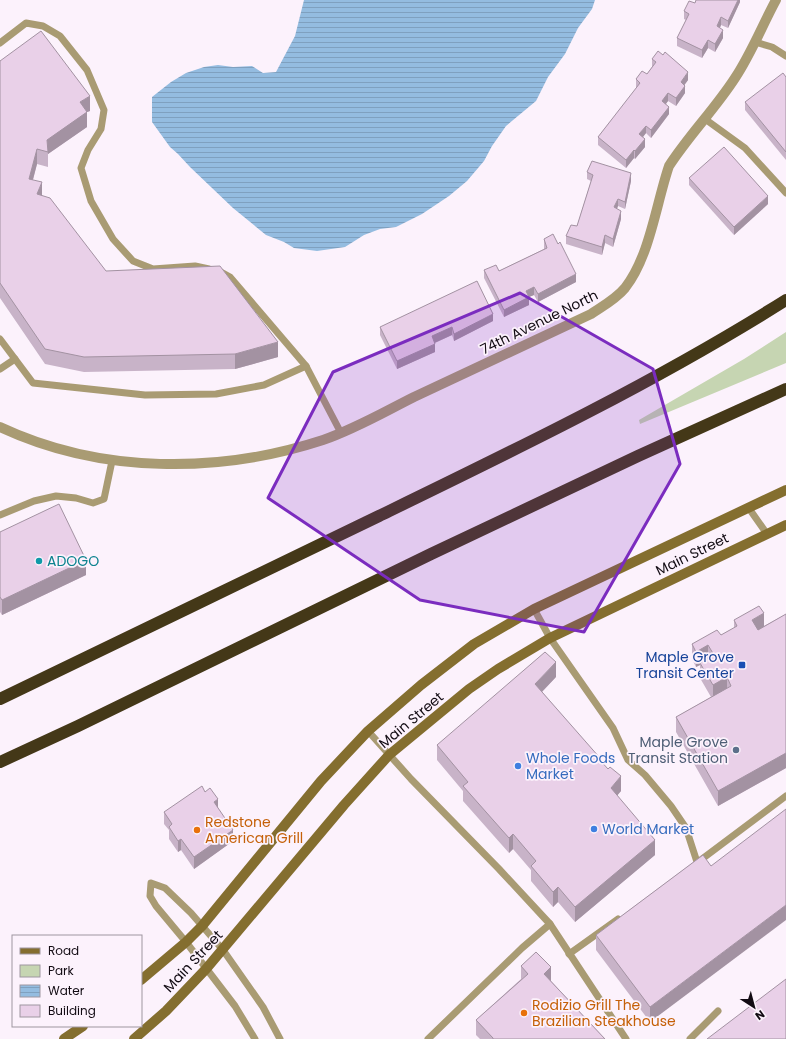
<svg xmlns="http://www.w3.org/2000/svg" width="786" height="1039" font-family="Poppins,sans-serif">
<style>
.green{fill:#c6d5b2}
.water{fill:url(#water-rules)}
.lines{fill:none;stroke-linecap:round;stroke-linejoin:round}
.lane{stroke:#a99b73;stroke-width:7}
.street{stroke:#a99b73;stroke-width:10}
.secondary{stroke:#846e2f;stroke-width:10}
.highway{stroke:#443818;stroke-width:12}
.wall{fill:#c8b3c8}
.shaded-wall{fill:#a392a2}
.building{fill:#e9d0e8;stroke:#a392a2}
.marked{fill:#7b2cbf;fill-opacity:0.2;stroke:#7b2cbf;stroke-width:3;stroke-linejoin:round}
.culture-dot{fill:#0f9aa8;stroke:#fcf2fc;stroke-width:1.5}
.transit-dot{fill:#1a4fb4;stroke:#fcf2fc;stroke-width:1.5}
.service-dot{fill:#5c6f8a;stroke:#fcf2fc;stroke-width:1.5}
.shop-dot{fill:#3f7fe0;stroke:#fcf2fc;stroke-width:1.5}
.food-dot{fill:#e8710a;stroke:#fcf2fc;stroke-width:1.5}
.labels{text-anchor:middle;stroke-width:3.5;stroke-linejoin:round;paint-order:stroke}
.street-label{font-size:14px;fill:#120b13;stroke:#fcf2fc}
.culture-label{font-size:14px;fill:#0d838f;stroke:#fcf2fc;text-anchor:start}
.transit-label{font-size:14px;fill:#164399;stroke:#fcf2fc;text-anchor:end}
.service-label{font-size:14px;fill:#4e5e75;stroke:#fcf2fc;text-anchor:end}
.shop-label{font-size:14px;fill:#366cbe;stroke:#fcf2fc;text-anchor:start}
.food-label{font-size:14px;fill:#c56008;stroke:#fcf2fc;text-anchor:start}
</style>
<defs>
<pattern id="water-rules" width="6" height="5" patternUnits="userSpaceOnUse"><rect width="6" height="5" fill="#94bce0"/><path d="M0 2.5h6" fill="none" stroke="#7fa0bf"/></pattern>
</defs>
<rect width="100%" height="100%" fill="#fcf2fc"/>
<path class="green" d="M786,332V363L640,424L639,420L744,359Z"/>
<path class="water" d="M304,0H595L592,9L578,28L565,54L548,77L536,101L506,126L492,146L484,161L467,181L449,196L422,214L396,227L380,229L364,235L345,247L317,251L294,248L284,242L266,235L233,208L190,167L178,154L170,147L152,122V97L171,82L186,73L204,67L218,65L233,67L252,66L263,73L276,72L295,36Z"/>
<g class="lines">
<g class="lane">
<path d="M755,42L772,47L786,56"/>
<path d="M0,43L26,23L43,26L60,36L87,70L104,110L101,129L88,150L81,168L91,201L113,239L133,261L153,269L195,266L209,269"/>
<path d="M705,119L745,148L786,193"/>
<path d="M219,271L230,277L306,366"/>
<path d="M0,339L33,383L145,395L216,394L264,385L306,366L341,433"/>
<path d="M0,369L15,359"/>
<path d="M748,507L767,534"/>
<path d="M0,515L34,501L56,496L76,498L93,503L104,499L112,461"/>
<path d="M534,609L550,638L613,728L628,760L645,775L671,806L686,828L697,862"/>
<path d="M368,731L411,779L499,869L550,924L626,1039"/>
<path d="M698,862L786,796"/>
<path d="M569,954L618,919"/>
<path d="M255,1039L235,1006L186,942L156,906L150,896L151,883L165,888L191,913L223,950L263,1007L280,1039"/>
<path d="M428,1039L522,948L550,924"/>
<path d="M690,1039L718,1011"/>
</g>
<path class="street" d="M0,427C100,474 219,474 323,440C355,429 384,412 414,397C473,369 532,342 591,314C603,306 616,299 625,288C650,256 656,204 669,166C689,135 715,109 735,78C751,54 762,26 776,0"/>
<g class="secondary">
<path d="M141,980L186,942L202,926L321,781L368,731L421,685L474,644L534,609L786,490"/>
<path d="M64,1039L83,1026"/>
<path d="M134,1039L166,1011L206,969L344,805L389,755L469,689L498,669L550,638L786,525"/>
</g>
<g class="highway">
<path d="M0,699C126,638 253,577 379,516C517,449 656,382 786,300"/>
<path d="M0,762L78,726L431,554L638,456L786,389"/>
</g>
</g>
<g class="wall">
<path d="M740,0V2L728,28L721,25L720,28L723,38L715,52L708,48L702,58L677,46V38L686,20L684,19V11Z"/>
<path d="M652,59L688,80L684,85L685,93L676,106L668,101L666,104L669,114L651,138L646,133L643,137L645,147L635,159L634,158L626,168L598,145V137L637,88L636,87V79L647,74L652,67Z"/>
<path d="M0,61L90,111L87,112V127L48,154V167L37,164L33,180L42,195L106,271L278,357L235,369L84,372L45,364L0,298Z"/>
<path d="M786,77V160L745,110V102Z"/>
<path d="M587,172L631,181L625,209L618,206L617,209L621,219L613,247L605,243L602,255L566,244V236L577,226L591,181L587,179Z"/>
<path d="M689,178L768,204L734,235L689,185Z"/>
<path d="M544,239L576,282L538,302L534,295L529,297V305L504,317L484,278V270L499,271L544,249Z"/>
<path d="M493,321L454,341L452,335L435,343V352L397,369L380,335V327Z"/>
<path d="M0,532L86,575L2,615L0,612Z"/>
<path d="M786,614V768L718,806L676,732V717L711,697L700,678V665L696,667L692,659V644L721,635L734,628V620L764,626Z"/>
<path d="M556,677L542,692L600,760L621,791L617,795L655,855L575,922L558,902L553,907L531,881V870L513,849L509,853L463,801V791L437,760V745Z"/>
<path d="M218,808L233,841L194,869L181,850L178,852L169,839V830L164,824V812Z"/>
<path d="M703,855L650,1022L596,950V935Z"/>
<path d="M521,966L551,981L605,1039H480L476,1035V1020L521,979Z"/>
</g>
<g class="shaded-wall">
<path d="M738,0H740V2L728,28V21Z"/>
<path d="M721,17V25L717,34V26Z"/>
<path d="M723,30V38L715,52V44Z"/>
<path d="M708,40V48L702,58V50Z"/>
<path d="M688,72V80L681,90V82Z"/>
<path d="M685,86V93L676,106V98Z"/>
<path d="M668,93V101L662,109V101Z"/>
<path d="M90,96V111L87,112V127L48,154L47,140L80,102Z"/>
<path d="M669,107V114L651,138V130Z"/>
<path d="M646,126V133L639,142V134Z"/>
<path d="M645,139V147L635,159V151Z"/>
<path d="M37,149V164L29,194V179Z"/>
<path d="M634,150V158L626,168V160Z"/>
<path d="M631,173V181L625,209V202Z"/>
<path d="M42,182V198L37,194Z"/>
<path d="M768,196V204L734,235V227Z"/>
<path d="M618,199V206L614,215V207Z"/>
<path d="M621,211V219L613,247V239Z"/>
<path d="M605,235V243L602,255V247Z"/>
<path d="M576,274V282L538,302V294Z"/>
<path d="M534,287V295L529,297V305L504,317V310L526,291Z"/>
<path d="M493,314V321L454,341V334Z"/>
<path d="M452,327V335L432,344V336Z"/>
<path d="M278,342V357L235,369V354Z"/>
<path d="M435,344V352L397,369V361Z"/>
<path d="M86,560V575L2,615V600Z"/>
<path d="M764,613V628L752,635V620Z"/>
<path d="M708,645V660L700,663V665L696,667V652Z"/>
<path d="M556,662V677L535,699V684Z"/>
<path d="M727,677V692L713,700V685Z"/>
<path d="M786,753V768L718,806V791Z"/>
<path d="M621,776V791L611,803V788Z"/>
<path d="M218,799V811L214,802Z"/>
<path d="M233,830V841L194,869V857Z"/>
<path d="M513,834V849L509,853V838Z"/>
<path d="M181,839V850L178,852V841Z"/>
<path d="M655,840V855L575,922V907Z"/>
<path d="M558,887V902L553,907V892Z"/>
<path d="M786,905V920L650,1022V1007Z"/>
<path d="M551,967V982L544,974Z"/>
</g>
<g class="building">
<path d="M696,0H738L728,21L721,17L717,26L723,30L715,44L708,40L702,50L677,38L689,14L684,11L689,1L695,3Z"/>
<path d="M41,31L90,96L80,102L87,112L47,140L48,152L37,149L29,179L42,182L37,194L50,198L106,271L220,266L278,342L235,354L84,357L45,349L0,283V61Z"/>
<path d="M658,51L663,55L665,52L688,72L681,82L685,86L676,98L668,93L662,101L669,107L651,130L646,126L639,134L645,139L635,151L634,150L626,160L598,137L640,83L636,79L642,71L647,74L656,62L652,59Z"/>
<path d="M783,73L786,77V152L745,102Z"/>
<path d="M724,147L768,196L734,227L689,178Z"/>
<path d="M592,161L631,173L625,202L618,199L614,207L621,211L613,239L605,235L602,247L566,236L571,225L577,226L593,175L587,172Z"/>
<path d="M553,234L558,244L560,242L576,274L538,294L534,287L526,291L529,297L504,310L484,270L496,265L499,271L547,248L544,239Z"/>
<path d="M477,281L493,314L454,334L452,327L432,336L435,344L397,361L380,327Z"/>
<path d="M59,504L86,560L2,600L0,597V532Z"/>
<path d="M759,606L764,613L752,620L758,630L786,614V753L718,791L676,717L731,686L727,677L713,685L700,663L714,655L708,645L696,652L692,644L717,630L721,635L737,626L734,620Z"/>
<path d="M545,652L556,662L535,684L600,758L599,759L608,769L610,767L621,776L611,788L655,840L575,907L558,887L553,892L531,866L536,861L513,834L509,838L463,786L468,782L437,745Z"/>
<path d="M202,786L205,792L210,788L218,799L214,802L233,830L194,857L181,839L178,841L169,827L172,824L164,812Z"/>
<path d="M786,809V905L650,1007L596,935L703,855L711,866Z"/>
<path d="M536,952L551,967L544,974L605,1039H493V1038L476,1020L528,974L521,966Z"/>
<path d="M786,979V1039H707Z"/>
</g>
<path class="marked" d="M520,293L653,369L680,464L584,632L420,600L268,498L333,372Z"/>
<circle class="culture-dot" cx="39" cy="561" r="4"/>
<rect class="transit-dot" x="738" y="661" width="8" height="8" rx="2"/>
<circle class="service-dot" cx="736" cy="750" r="4"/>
<g class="shop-dot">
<circle cx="518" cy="766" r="4"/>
<circle cx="594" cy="829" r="4"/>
</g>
<g class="food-dot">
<circle cx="197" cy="830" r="4"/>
<circle cx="524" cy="1013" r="4"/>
</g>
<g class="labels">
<g class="street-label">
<text transform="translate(539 322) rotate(-26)" y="5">74th Avenue North</text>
<text transform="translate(692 554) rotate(-26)" y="5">Main Street</text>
<text transform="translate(411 720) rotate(-40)" y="5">Main Street</text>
<text transform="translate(193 961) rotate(-47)" y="5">Main Street</text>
</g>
<g class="culture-label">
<text x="47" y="566">ADOGO</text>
</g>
<g class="transit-label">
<text x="734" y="662">Maple Grove<tspan x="734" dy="16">Transit Center</tspan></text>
</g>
<g class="service-label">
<text x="728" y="747">Maple Grove<tspan x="728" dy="16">Transit Station</tspan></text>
</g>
<g class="shop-label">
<text x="526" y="763">Whole Foods<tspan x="526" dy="16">Market</tspan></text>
<text x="602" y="834">World Market</text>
</g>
<g class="food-label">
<text x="205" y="827">Redstone<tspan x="205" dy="16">American Grill</tspan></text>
<text x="532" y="1010">Rodizio Grill The<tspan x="532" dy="16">Brazilian Steakhouse</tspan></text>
</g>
</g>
<rect x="12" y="935" width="130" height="92" fill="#fcf2fc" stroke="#9e969f"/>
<rect x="20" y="948" width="20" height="6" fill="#846e2f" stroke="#9e969f"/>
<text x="48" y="955" font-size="12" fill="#120b13">Road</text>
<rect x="20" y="965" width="20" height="12" fill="#c6d5b2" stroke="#9e969f"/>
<text x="48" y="975" font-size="12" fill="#120b13">Park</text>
<rect x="20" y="985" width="20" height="12" fill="url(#water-rules)" stroke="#9e969f"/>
<text x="48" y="995" font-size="12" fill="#120b13">Water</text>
<rect x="20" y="1005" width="20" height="12" fill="#e9d0e8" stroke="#9e969f"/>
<text x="48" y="1015" font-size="12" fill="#120b13">Building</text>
<g transform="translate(754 1007) rotate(144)" stroke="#fcf2fc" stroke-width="3" paint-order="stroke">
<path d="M0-3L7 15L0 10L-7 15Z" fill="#120b13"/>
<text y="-6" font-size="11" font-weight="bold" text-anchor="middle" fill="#120b13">N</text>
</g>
</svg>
